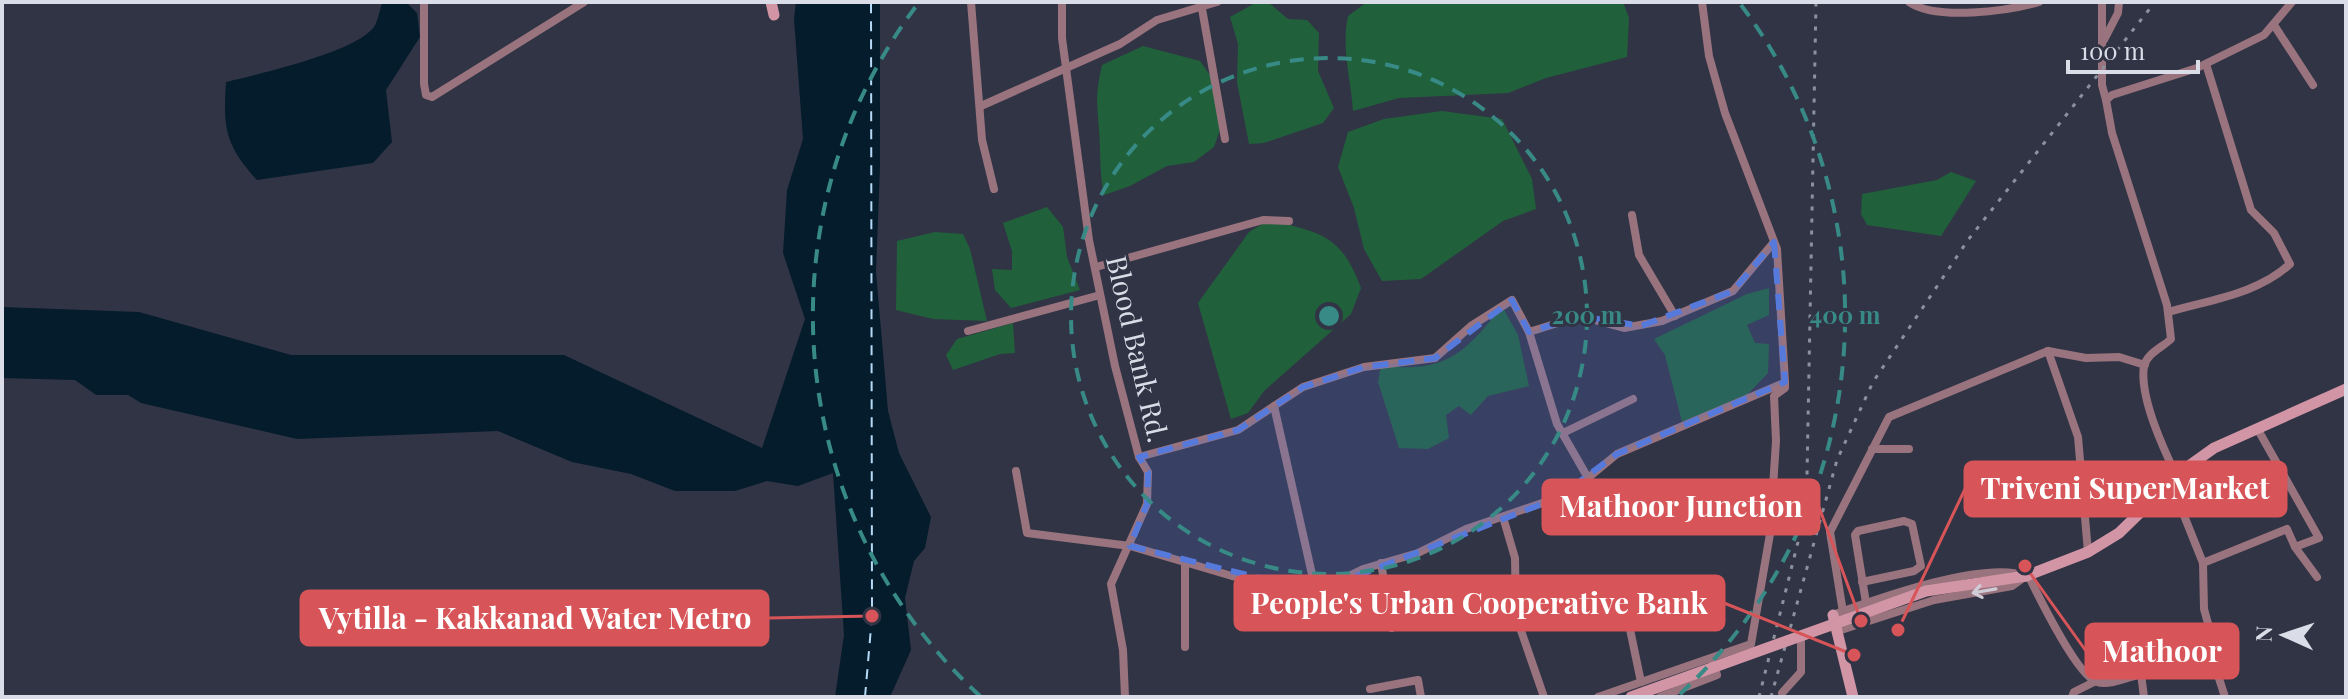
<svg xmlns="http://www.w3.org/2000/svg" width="2348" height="699" font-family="'Playfair Display',serif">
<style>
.green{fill:#20613b}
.water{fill:#041c2c}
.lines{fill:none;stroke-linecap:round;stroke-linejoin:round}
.ferry{stroke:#b5d9f6;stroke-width:2;stroke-dasharray:10 8;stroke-linecap:butt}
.street{stroke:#99737d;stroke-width:8}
.secondary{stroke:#d195a5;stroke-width:11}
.rail{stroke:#8d909d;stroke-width:3;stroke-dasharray:4 8;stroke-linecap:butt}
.secondary-bridge{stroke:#d195a5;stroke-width:11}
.oneway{stroke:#d0ccd7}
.marked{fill:#5679dc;fill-opacity:0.2;stroke:#5679dc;stroke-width:6;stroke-dasharray:16 10;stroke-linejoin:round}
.ring{fill:none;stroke:#388a86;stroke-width:4;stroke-dasharray:14 10}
.labels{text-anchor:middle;stroke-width:6;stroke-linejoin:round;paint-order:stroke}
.street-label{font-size:28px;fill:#dadce7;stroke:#313445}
.centre{fill:#388a86;stroke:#313445;stroke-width:4}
.ring-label{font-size:24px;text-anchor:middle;font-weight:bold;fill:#388a86;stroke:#313445;stroke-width:6;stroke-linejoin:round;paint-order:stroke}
.leader{fill:none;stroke:#d75558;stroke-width:3}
.callout-dot{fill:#d75558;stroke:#313445;stroke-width:3}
.callout{fill:#d75558;stroke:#d75558;stroke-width:3}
.callout-label{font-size:30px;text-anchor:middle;font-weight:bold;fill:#fff}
</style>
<rect width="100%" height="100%" fill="#313445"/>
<g class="green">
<path d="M1257,2H1268L1288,19L1307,20L1319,33L1318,71L1334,108L1323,123L1264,143L1249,144L1237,82L1238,44L1230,17Z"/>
<path d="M1367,2H1623L1629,18L1627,57L1546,78L1508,93L1399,98L1353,111C1351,78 1341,49 1348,16Z"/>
<path d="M1143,46L1200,61L1219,88L1225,115L1214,147L1194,162L1167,166L1130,186L1104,195C1099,171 1101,153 1099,130C1097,99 1095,97 1102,65Z"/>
<path d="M1442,111L1502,119L1532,179L1536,209L1503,221L1421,279L1382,281L1364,249L1354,208L1338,167L1348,132L1384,119Z"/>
<path d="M1951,172L1976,181L1941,236L1867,225L1861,214L1862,194L1937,180Z"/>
<path d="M1047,207L1063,227L1067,257L1080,290L1011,308L995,290L992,269L1012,270V251L1003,223Z"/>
<path d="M1269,220C1321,233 1341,234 1361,288L1351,314L1264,391L1248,413L1231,419L1198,303L1249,232Z"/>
<path d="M935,232L963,234L970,249L987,321L933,319L896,310L897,241Z"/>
<path d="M1769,288V315L1747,325L1755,343L1769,344L1768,373L1745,397L1682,422L1665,355L1654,339L1747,294Z"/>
<path d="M1502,306L1518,335L1529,386L1488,396L1471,415L1459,406L1446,415L1449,438L1428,449L1399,448L1378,382L1381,365C1443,375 1466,353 1502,306Z"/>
<path d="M1013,323L1015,353L1000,354L953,370L946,355L957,339Z"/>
</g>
<g class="water">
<path d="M406,2L417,13L420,37L386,90L392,142L373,163L257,180C225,145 223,128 226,82C258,74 354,53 374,27C378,21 380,9 382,3Z"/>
<path d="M796,2H880V166L876,272L888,411L899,453L931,517L925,548L914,561L905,598L911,650L890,697H835L844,635L833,473L798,486L767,481L735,491H675L631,474L572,462L498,431L297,439L141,403L128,395H96L75,380L2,378V307L139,312L291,355H564L762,448L805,319L783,253L787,190L803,139L794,19Z"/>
</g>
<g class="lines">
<path class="ferry" d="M865,697L872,616L871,2"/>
<g class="street">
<path d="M424,2V84L426,95L432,97L584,2"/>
<path d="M971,2L982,140L994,189"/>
<path d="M1062,2V38L1089,240L1115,366L1139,457L1148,472L1147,504L1111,584L1123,650L1125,697"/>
<path d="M1909,2C1936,21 2008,11 2039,2"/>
<path d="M2102,2V85L2106,100"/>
<path d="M1201,3L1225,139"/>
<path d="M2274,25L2313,85"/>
<path d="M2104,40L2118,13L2119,2"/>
<path d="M981,106L1120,44L1157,20L1217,2"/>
<path d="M1632,215L1639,255L1675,316"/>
<path d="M1096,267L1263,220L1289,221"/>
<path d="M2168,312C2209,300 2258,294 2290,264L2274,233L2251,210L2206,64"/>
<path d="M968,331L1100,295"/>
<path d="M2048,351L2086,358L2119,357L2145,365"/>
<path d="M1563,433L1633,399"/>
<path d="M1872,449H1909"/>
<path d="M1139,457L1238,430L1274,406"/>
<path d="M1016,471L1027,533L1130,546L1232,576L1316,592L1274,406L1303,387L1364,367L1435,358L1471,326L1512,300L1529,332L1580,316L1624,328L1662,321L1733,291L1774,242"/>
<path d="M2177,477C2164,450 2139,397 2144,366C2147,353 2163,347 2171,339L2167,305L2112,133L2106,100L2112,95L2197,68L2264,35L2292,2"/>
<path d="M1588,478L1617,454L1784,383"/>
<path d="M1503,517L1515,558L1516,616L1544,697"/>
<path d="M2295,547L2317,577"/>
<path d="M1381,563L1392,628"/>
<path d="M2203,563L2287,529L2295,547L2319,538L2257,428"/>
<path d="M2028,575C2038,595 2077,676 2097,682C2109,686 2129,677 2141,674L2144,697"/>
<path d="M1862,582L1914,571L1921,566L1912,524L1904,521L1858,531L1855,535L1866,603"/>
<path d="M1622,591L1641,682"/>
<path d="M1316,592L1363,569L1418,553L1466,529L1557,498L1588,478L1557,424L1529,332"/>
<path d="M1843,612L1830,532L1889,417L2048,351L2078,437L2088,552"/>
<path d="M1838,631L1934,600L2012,586L2026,576C1985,560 1880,598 1838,613"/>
<path d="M2205,635L2225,697"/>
<path d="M1185,647V561"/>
<path d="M2141,674L2161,654L2205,635L2209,627L2204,609L2203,563L2171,483"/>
<path d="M1370,689L1418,680L1421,697"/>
<path d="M1782,693L1801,672V635"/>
<path d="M1598,697L1751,644L1770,534L1776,441L1774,396L1785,388V382L1777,249L1725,113L1709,56L1702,2"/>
<path d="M1660,697L1717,675L1713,662"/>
<path d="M2072,697L2074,692L2096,681"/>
</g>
<g class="secondary">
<path d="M771,2L774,15"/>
<path d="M2026,576L2088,552L2119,533L2186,468L2214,448L2346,389"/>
<path d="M1833,615L1853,697"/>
</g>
<g class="rail">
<path d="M1759,697L1798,542L1807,475L1816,2"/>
<path d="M1771,697L1837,460L1873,382L1968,240L2155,2"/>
</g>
<path class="secondary-bridge" d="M1631,697L1926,591L2026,576"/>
</g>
<defs><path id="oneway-shaft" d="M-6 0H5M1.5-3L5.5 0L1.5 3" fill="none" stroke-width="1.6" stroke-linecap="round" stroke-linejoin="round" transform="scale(2)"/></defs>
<use class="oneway" href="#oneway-shaft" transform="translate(1984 591) rotate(170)"/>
<path class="marked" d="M1774,242L1785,382L1617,454L1557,498L1316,592L1130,546L1147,504L1148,472L1139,457L1238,430L1303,387L1364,367L1435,358L1512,300L1529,332L1580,316L1641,326L1733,291Z"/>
<g class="ring">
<circle cx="1329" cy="316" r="258"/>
<path d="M980 696A516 516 0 0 1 917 5M1741 5A516 516 0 0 1 1678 696"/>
</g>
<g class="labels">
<g class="street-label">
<text transform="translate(1137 349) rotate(77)" y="10">Blood Bank Rd.</text>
</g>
</g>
<circle cx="1329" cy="316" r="12" class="centre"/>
<g class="ring-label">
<text x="1587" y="324">200 m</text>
<text x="1845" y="324">400 m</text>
</g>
<path class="leader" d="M1898 630L1965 489M1861 621L1819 507M1854 655L1724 603M872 616L768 618M2025 566L2086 651"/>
<g class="callout-dot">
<circle cx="1898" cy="630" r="8"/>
<circle cx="1861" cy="621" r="8"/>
<circle cx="1854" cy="655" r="8"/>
<circle cx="872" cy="616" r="8"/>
<circle cx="2025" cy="566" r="8"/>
</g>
<g class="callout">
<rect x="1965" y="462" width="321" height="54" rx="8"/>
<rect x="1543" y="480" width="276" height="54" rx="8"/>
<rect x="1235" y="576" width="489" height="54" rx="8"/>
<rect x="301" y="591" width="467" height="54" rx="8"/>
<rect x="2086" y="624" width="152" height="54" rx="8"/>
</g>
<g class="callout-label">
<text x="2125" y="499">Triveni SuperMarket</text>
<text x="1681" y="517">Mathoor Junction</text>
<text x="1479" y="614">People's Urban Cooperative Bank</text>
<text x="535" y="629">Vytilla - Kakkanad Water Metro</text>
<text x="2162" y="662">Mathoor</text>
</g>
<rect width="2348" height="699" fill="none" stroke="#dadce7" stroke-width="8"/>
<g transform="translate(2284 635) rotate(273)" stroke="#313445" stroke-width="6" paint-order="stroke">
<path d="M0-6L14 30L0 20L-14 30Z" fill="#dadce7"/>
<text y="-12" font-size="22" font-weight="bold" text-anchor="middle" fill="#dadce7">N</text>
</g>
<path d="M2068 60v12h130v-12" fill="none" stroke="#dadce7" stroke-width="4"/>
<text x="2080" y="60" font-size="24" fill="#dadce7" stroke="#313445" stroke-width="6" paint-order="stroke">100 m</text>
</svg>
